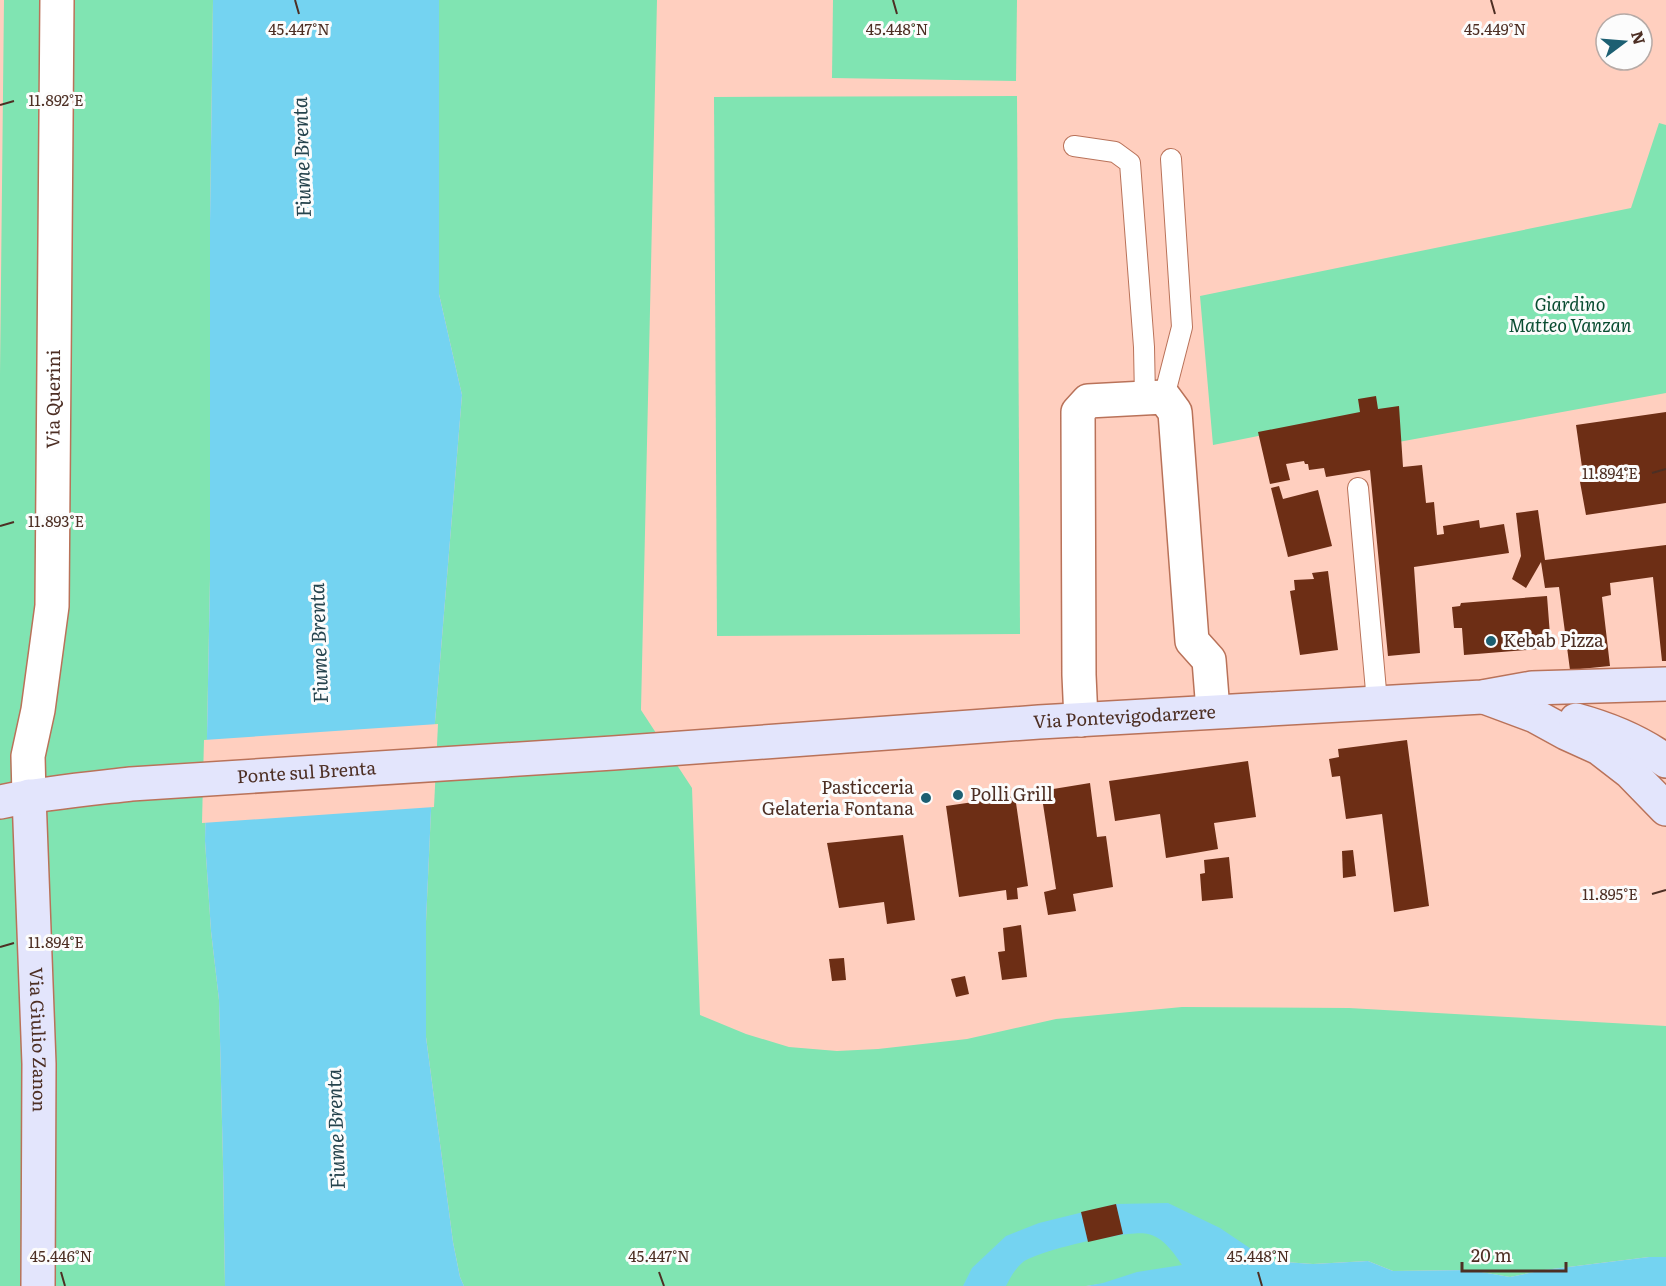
<svg xmlns="http://www.w3.org/2000/svg" width="1666" height="1286" font-family="Literata,serif">
<style>
.green{fill:#80e4b2}
.water{fill:#74d3f1}
.pier{fill:#ffcfbf}
.building{fill:#6d2e15}
.lines{fill:none;stroke-linecap:round;stroke-linejoin:round}
.lane-casing{stroke:#b97259;stroke-width:22}
.street-casing{stroke:#b97259;stroke-width:36}
.secondary-casing{stroke:#b97259;stroke-width:36}
.lane{stroke:#fff;stroke-width:20}
.street{stroke:#fff;stroke-width:33}
.secondary{stroke:#e3e5fc;stroke-width:33}
.ticks{fill:none;stroke:#4d2f24;stroke-width:2}
.poi-dot{fill:#1c5f72;stroke:#fcfcfc;stroke-width:2}
.labels{text-anchor:middle;stroke-width:6;stroke-linejoin:round;paint-order:stroke}
.park-label{font-size:18px;font-style:italic;fill:#094c31;stroke:#fcfcfc}
.street-label{font-size:18px;fill:#4d2f24;stroke:#fcfcfc}
.poi-label{font-size:18px;fill:#4d2f24;stroke:#fcfcfc;text-anchor:start}
.water-label{font-size:20px;font-style:italic;fill:#25434d;stroke:#fcfcfc}
.ticks-label{font-size:15px;text-anchor:middle;fill:#4d2f24;stroke:#fcfcfc;stroke-width:6;stroke-linejoin:round;paint-order:stroke}
</style>
<rect width="100%" height="100%" fill="#ffcfbf"/>
<g class="green">
<path d="M4,0H213L210,222V578L205,841L211,931L219,1000L223,1162L225,1286H0V374Z"/>
<path d="M439,0H657L641,710L692,788L700,1015L746,1034L789,1047L837,1051L878,1049L967,1039L1056,1019L1182,1007L1349,1008L1666,1026V1257H1649L1544,1270L1510,1277L1470,1270L1393,1271L1368,1261L1313,1264L1269,1261L1086,1286H464L460,1277L453,1242L426,1037V922L435,722L462,395L439,294Z"/>
<path d="M833,0H1017L1016,81L832,78Z"/>
<path d="M1017,96L1020,634L717,636L714,97Z"/>
<path d="M1659,123L1666,125V393L1393,443L1389,410L1213,445L1200,296L1631,208Z"/>
</g>
<g class="water">
<path d="M213,0H439V294L462,395L435,722L426,922V1037L453,1242L460,1277L464,1286H225L223,1162L219,1000L211,931L205,841L210,578V222Z"/>
<path d="M1168,1203L1220,1228L1269,1261L1313,1264L1368,1261L1393,1271L1470,1270L1510,1277L1544,1270L1649,1257H1666V1286H1086L1103,1283L1137,1272L1182,1265C1174,1253 1163,1237 1148,1234C1131,1229 1035,1251 1022,1263C1015,1269 1010,1278 1006,1286H963L972,1268L1006,1236L1039,1223L1116,1204Z"/>
</g>
<path class="pier" d="M438,724L434,807L202,823L204,740Z"/>
<g class="building">
<path d="M1376,396L1378,409L1399,406L1403,467L1422,465L1426,503L1434,502L1437,535L1444,534L1443,526L1479,520L1480,528L1504,524L1509,553L1414,567L1420,653L1388,656L1370,470L1326,477L1324,468L1309,470L1308,464H1305L1304,461L1286,464L1290,480L1270,484L1258,432L1360,412L1358,399Z"/>
<path d="M1666,412V503L1586,515L1580,482L1584,481L1576,425Z"/>
<path d="M1279,486L1283,499L1318,490L1332,546L1288,557L1271,488Z"/>
<path d="M1538,510L1545,560L1666,545V661H1662L1653,577L1610,583L1611,595L1602,597L1610,666L1570,670L1559,587L1545,588L1541,562L1526,588L1512,579L1521,556L1516,513Z"/>
<path d="M1328,571L1338,650L1300,655L1290,591L1295,590L1294,580L1314,579L1312,573Z"/>
<path d="M1547,596L1551,648L1464,655L1462,628H1454L1452,607L1460,606L1461,603Z"/>
<path d="M1407,740L1429,906L1394,912L1382,814L1346,819L1340,776L1332,777L1329,759L1339,757L1338,749Z"/>
<path d="M1248,761L1256,817L1214,823L1218,849L1166,858L1160,814L1115,821L1109,781Z"/>
<path d="M1090,783L1097,837L1106,836L1113,887L1073,894L1076,911L1048,915L1044,892L1056,889L1041,791Z"/>
<path d="M1015,796L1028,886L1017,888L1018,899L1007,900L1006,890L959,897L946,806Z"/>
<path d="M903,835L915,920L887,924L884,902L839,908L827,843Z"/>
<path d="M1353,850L1356,876L1343,878L1342,851Z"/>
<path d="M1229,857L1233,898L1202,901L1200,874L1205,873L1204,860Z"/>
<path d="M1021,925L1027,977L1002,980L998,952L1005,951L1003,928Z"/>
<path d="M844,958L846,980L832,981L829,959Z"/>
<path d="M965,976L969,994L956,997L951,979Z"/>
<path d="M1116,1204L1123,1234L1088,1242L1081,1212Z"/>
</g>
<g class="lines">
<defs>
<g id="lane">
<path d="M1074,146L1115,152L1130,163L1144,347L1145,398"/>
<path d="M1164,397L1182,327L1171,159"/>
<path d="M1358,488L1377,702"/>
</g>
<g id="street">
<path d="M1081,720L1079,675L1078,412L1088,401L1164,397L1175,412L1192,641L1209,660L1213,711"/>
<path id="s1" d="M29,796L28,756L38,710L52,606L57,0"/>
</g>
<g id="secondary">
<path d="M1484,697L1535,716L1566,733L1599,748L1630,772L1666,809"/>
<path d="M1576,720C1609,729 1639,741 1666,761"/>
<path id="s2" d="M29,796L39,1064L38,1286"/>
<path id="s3" d="M0,802C43,793 87,789 131,784L613,753L1039,722L1482,697L1532,688L1666,684"/>
</g>
</defs>
<use href="#lane" class="lane-casing"/>
<use href="#street" class="street-casing"/>
<use href="#secondary" class="secondary-casing"/>
<use href="#lane" class="lane"/>
<use href="#street" class="street"/>
<use href="#secondary" class="secondary"/>
</g>
<path class="ticks" d="M295,0L299,14M893,0L897,14M1491,0L1495,14M0,105L14,101M1652,473L1666,469M0,526L14,522M1652,894L1666,890M0,947L14,943M61,1272L65,1286M659,1272L664,1286M1258,1272L1262,1286"/>
<g class="poi-dot">
<circle cx="1491" cy="641" r="6"/>
<circle cx="958" cy="795" r="6"/>
<circle cx="926" cy="798" r="6"/>
</g>
<g class="labels">
<g class="park-label">
<text x="1570" y="311">Giardino<tspan x="1570" dy="21">Matteo Vanzan</tspan></text>
</g>
<g class="street-label">
<text dy="6" stroke="none"><textPath href="#s1" startOffset="399">Via Querini</textPath></text>
<text dy="6" stroke="none"><textPath href="#s3" startOffset="1128">Via Pontevigodarzere</textPath></text>
<text dy="6" stroke="none"><textPath href="#s3" startOffset="308">Ponte sul Brenta</textPath></text>
<text dy="6" stroke="none"><textPath href="#s2" startOffset="244">Via Giulio Zanon</textPath></text>
</g>
<g class="poi-label">
<text x="1503" y="647">Kebab Pizza</text>
<text x="914" y="794" text-anchor="end">Pasticceria<tspan x="914" dy="21">Gelateria Fontana</tspan></text>
<text x="970" y="801">Polli Grill</text>
</g>
<g class="water-label">
<text transform="translate(302 157) rotate(-92)" y="7">Fiume Brenta</text>
<text transform="translate(319 643) rotate(-92)" y="7">Fiume Brenta</text>
<text transform="translate(336 1129) rotate(-92)" y="7">Fiume Brenta</text>
</g>
</g>
<g class="ticks-label">
<text x="299" y="35">45.447°N</text>
<text x="897" y="35">45.448°N</text>
<text x="1495" y="35">45.449°N</text>
<text x="56" y="106">11.892°E</text>
<text x="1610" y="479">11.894°E</text>
<text x="56" y="527">11.893°E</text>
<text x="1610" y="900">11.895°E</text>
<text x="56" y="948">11.894°E</text>
<text x="61" y="1262">45.446°N</text>
<text x="659" y="1262">45.447°N</text>
<text x="1258" y="1262">45.448°N</text>
</g>
<g transform="translate(1624 42) rotate(74)"><circle r="28" fill="#fcfcfc" stroke="#b6aaa6" stroke-width="1.5"/>
<path d="M0-4.5L10 22L0 15L-10 22Z" fill="#1c5f72"/>
<text y="-9" font-size="16" font-weight="bold" text-anchor="middle" fill="#4d2f24">N</text>
</g>
<path d="M1462 1262v9h104v-9" fill="none" stroke="#4d2f24" stroke-width="3"/>
<text x="1471" y="1262" font-size="18" fill="#4d2f24" stroke="#fcfcfc" stroke-width="4.5" paint-order="stroke">20 m</text>
</svg>
